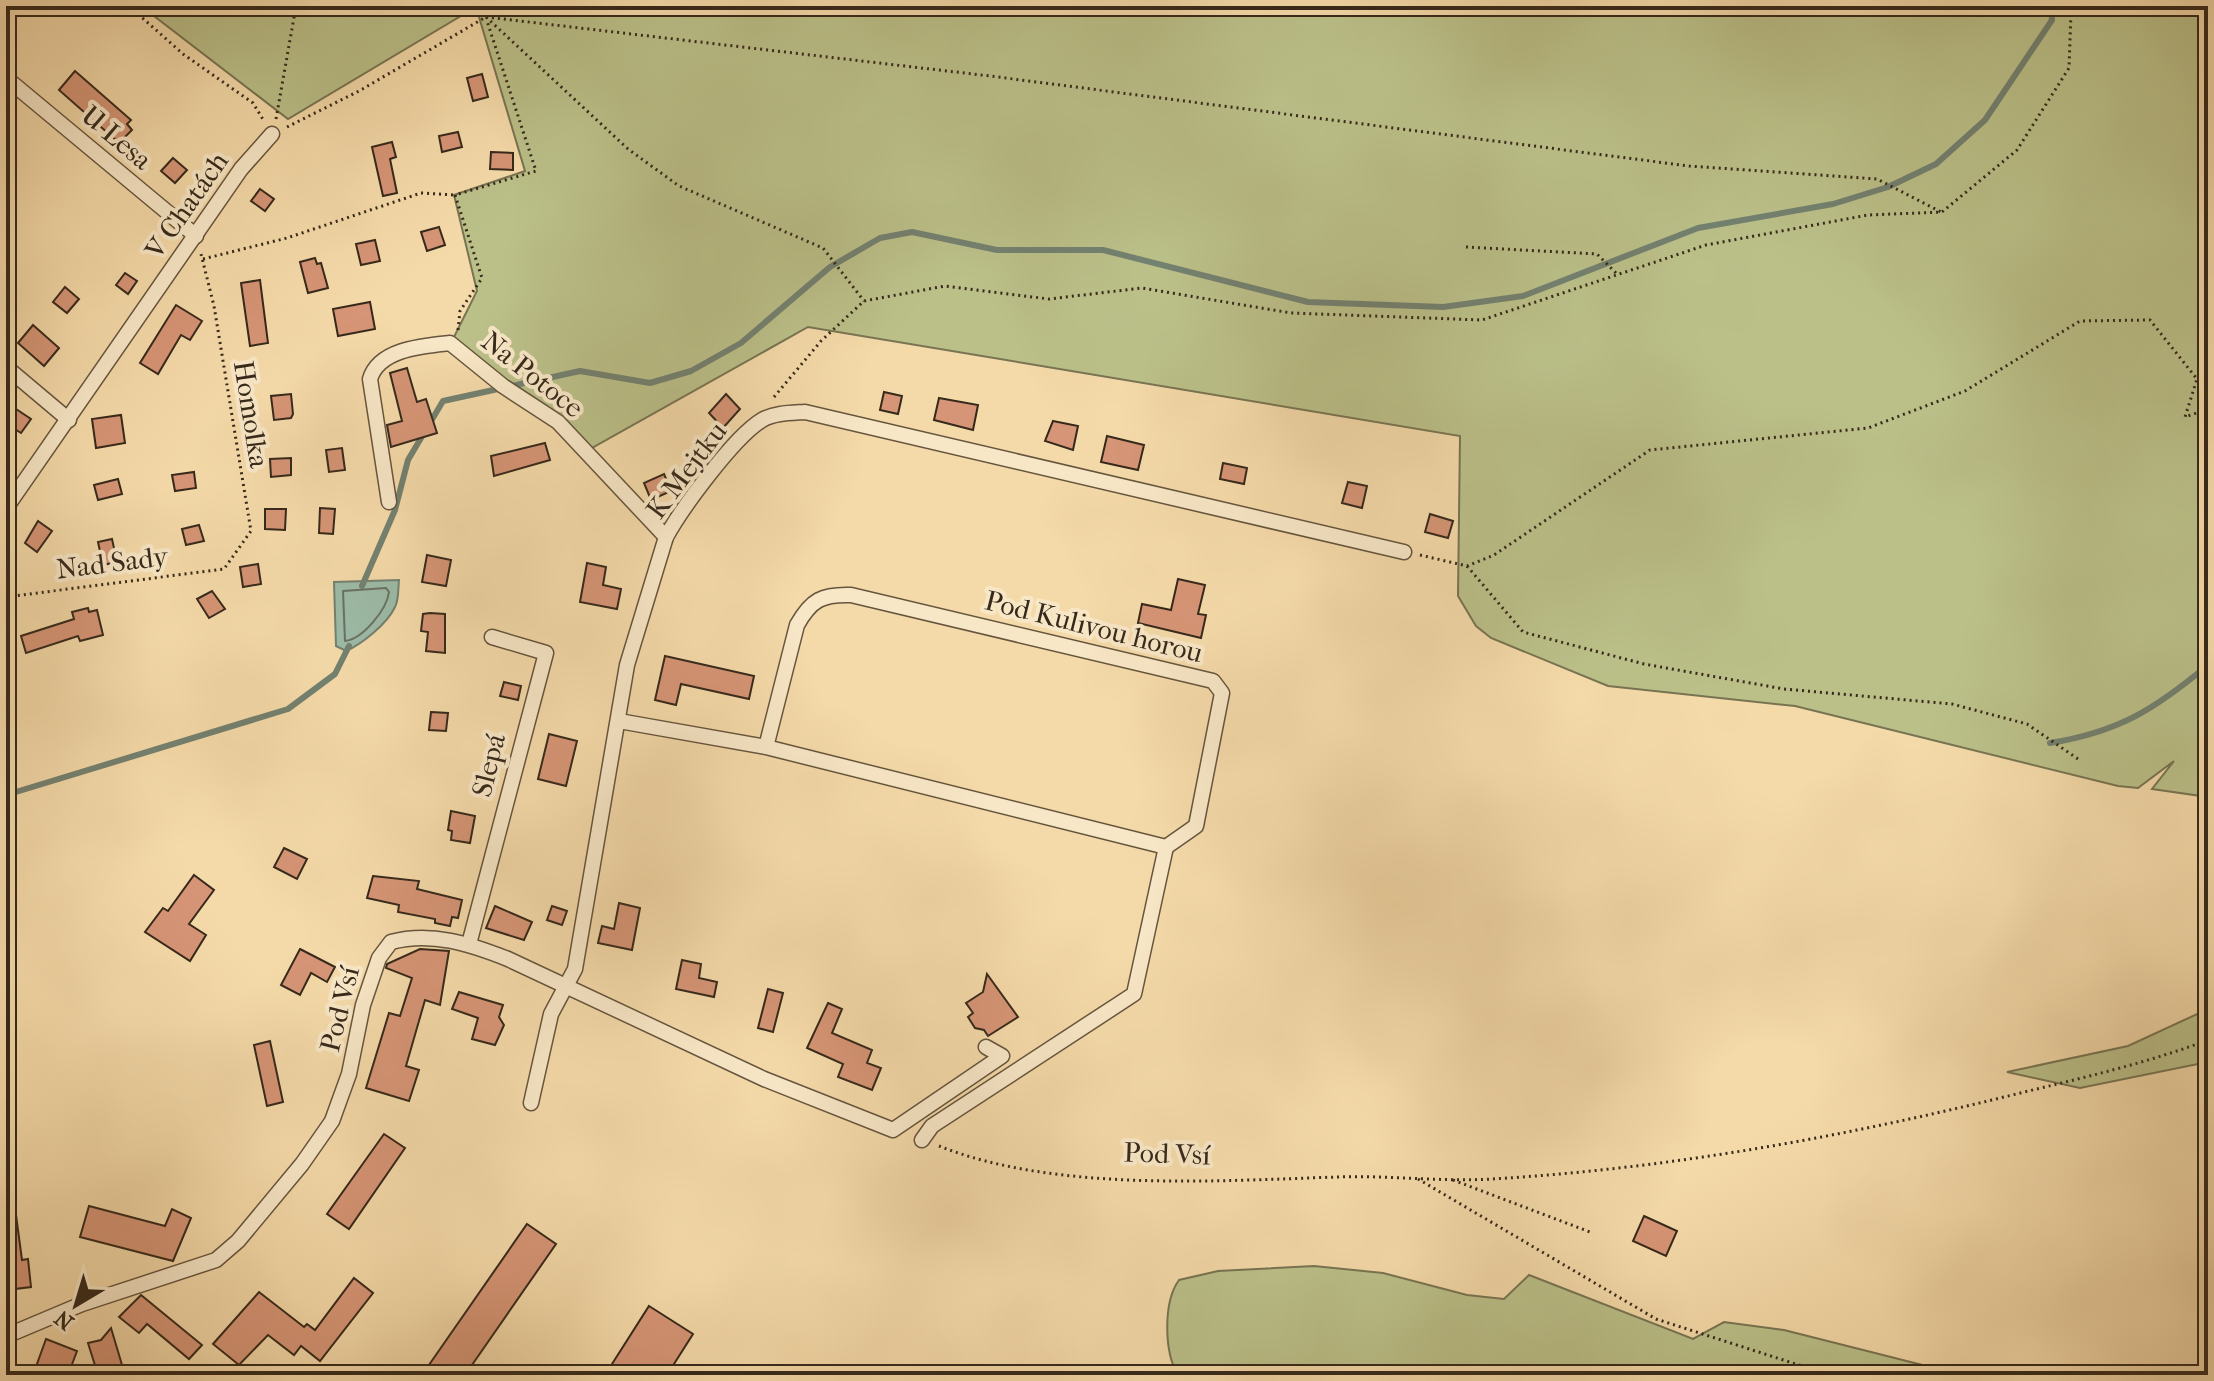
<svg xmlns="http://www.w3.org/2000/svg" width="2214" height="1381" font-family="'IM FELL French Canon',serif">
<style>
.green{fill:#bbc089;stroke:#787452;stroke-width:2}
.water{fill:#9cbba8;stroke:#738170;stroke-width:2}
.lines{fill:none;stroke-linecap:round;stroke-linejoin:round}
.shore{stroke:#697262;stroke-width:2}
.stream{stroke:#738170;stroke-width:6}
.building{fill:#d69576;stroke:#36291b;stroke-width:2}
.minor-casing{stroke:#66553e;stroke-width:17}
.path{stroke:#36291b;stroke-width:3;stroke-dasharray:2 4;stroke-linecap:butt}
.minor{stroke:#f8e7c7;stroke-width:14}
.labels{text-anchor:middle;stroke-width:8;stroke-linejoin:round;paint-order:stroke}
.street-label{font-size:28px;fill:#36291b;stroke:#f8e7c7}
</style>
<rect width="100%" height="100%" fill="#f5daa9"/>
<filter id="stains"><feTurbulence type="fractalNoise" baseFrequency=".0025" numOctaves="4"/><feColorMatrix values="0 0 0 0 .2 0 0 0 0 .09 0 0 0 0 .02 0 0 0 .5 -.17"/></filter>
<radialGradient id="worn" r=".72"><stop offset=".6" stop-color="#630" stop-opacity="0"/><stop offset="1" stop-color="#630" stop-opacity=".3"/></radialGradient>
<g class="green">
<path d="M141,6H2208V797L2152,789L2174,761L2138,788L2118,786L1795,706L1608,686L1491,638L1476,626L1458,596L1460,436L808,327L590,449L451,343L477,291L454,195L525,171L476,7L288,119Z"/>
<path d="M2208,1009V1062L2080,1088L2007,1072L2128,1046Z"/>
<path d="M1314,1266L1383,1273L1467,1295L1504,1299L1529,1275L1693,1339L1724,1322L1784,1330L1962,1375H1178C1164,1352 1163,1302 1179,1280L1218,1271Z"/>
</g>
<path class="water" d="M399,580C398,588 399,600 395,607C387,624 362,644 346,651L336,646L334,582Z"/>
<g class="lines">
<path class="shore" d="M386,588L389,592C387,609 363,639 345,641L343,591Z"/>
<g class="stream">
<path d="M362,586L395,510L408,460L443,401L580,371L650,383L691,371L741,343L830,267L880,238L912,232L997,250H1103L1308,302L1443,307L1523,296L1698,228L1833,204L1888,187L1936,164L1985,120L2052,20L2051,6"/>
<path d="M2050,743C2119,732 2155,709 2208,665"/>
<path d="M6,795L288,709L335,674L349,646"/>
</g>
</g>
<g class="building">
<path d="M75,71L131,120L127,124L132,130L119,143L59,90Z"/>
<path d="M482,74L488,97L473,101L467,78Z"/>
<path d="M458,132L462,147L442,152L439,136Z"/>
<path d="M392,142L396,157L390,159L397,193L383,196L372,147Z"/>
<path d="M491,152L513,153V170L490,169Z"/>
<path d="M173,158L187,170L175,183L161,171Z"/>
<path d="M260,189L274,199L265,211L251,201Z"/>
<path d="M439,227L445,245L427,251L421,232Z"/>
<path d="M375,240L380,261L361,265L356,244Z"/>
<path d="M315,258L317,264L321,263L328,288L308,293L300,262Z"/>
<path d="M125,273L137,281L128,294L116,285Z"/>
<path d="M260,280L268,343L250,346L241,283Z"/>
<path d="M65,287L79,299L67,313L53,302Z"/>
<path d="M370,302L375,329L338,336L333,309Z"/>
<path d="M176,305L202,321L190,340L181,335L158,374L140,363Z"/>
<path d="M33,325L59,348L44,366L18,343Z"/>
<path d="M407,368L417,402L426,399L437,433L391,447L387,425L402,421L390,373Z"/>
<path d="M884,392L902,396L898,414L880,410Z"/>
<path d="M291,394L293,414L291,418L274,420L271,396Z"/>
<path d="M726,394L740,409L723,428L709,413Z"/>
<path d="M939,398L978,405L973,430L934,420Z"/>
<path d="M16,409L31,419L21,433L7,424Z"/>
<path d="M121,415L125,443L96,448L92,419Z"/>
<path d="M1053,421L1078,426L1073,450L1045,441Z"/>
<path d="M1107,436L1144,445L1138,470L1101,462Z"/>
<path d="M545,443L550,460L494,476L491,456Z"/>
<path d="M342,448L345,470L329,472L326,450Z"/>
<path d="M291,458V475L271,477L270,459Z"/>
<path d="M1223,463L1247,468L1244,484L1220,479Z"/>
<path d="M194,472L196,488L175,491L172,475Z"/>
<path d="M664,474L671,491L651,500L644,483Z"/>
<path d="M118,479L122,494L98,500L94,485Z"/>
<path d="M1348,482L1367,486L1362,508L1342,503Z"/>
<path d="M320,508L335,509L333,534L319,533Z"/>
<path d="M265,509H286L285,530L265,529Z"/>
<path d="M1430,514L1453,521L1448,538L1425,532Z"/>
<path d="M38,521L52,531L37,552L25,543Z"/>
<path d="M199,525L204,541L186,545L182,529Z"/>
<path d="M112,539L117,562L103,565L98,542Z"/>
<path d="M427,555L451,560L446,586L422,582Z"/>
<path d="M587,563L606,567L603,585L621,589L617,609L580,602Z"/>
<path d="M258,564L261,584L243,587L240,567Z"/>
<path d="M1178,579L1205,585L1198,614L1206,615L1201,638L1138,623L1142,604L1171,610Z"/>
<path d="M212,591L225,609L209,618L197,599Z"/>
<path d="M88,608L89,612L97,610L103,635L80,641L78,636L26,653L21,636L74,619L72,612Z"/>
<path d="M430,613L445,614V653L426,651L428,632L421,631L423,614Z"/>
<path d="M665,656L754,676L749,699L681,684L676,705L655,700Z"/>
<path d="M504,682L521,686L518,700L500,696Z"/>
<path d="M431,712L448,713L446,731L429,730Z"/>
<path d="M549,734L577,741L566,786L538,779Z"/>
<path d="M451,811L475,816L470,843L451,840L452,831L448,830Z"/>
<path d="M284,848L307,859L297,879L274,867Z"/>
<path d="M194,875L214,890L189,924L206,935L190,961L145,932L163,908L168,911Z"/>
<path d="M373,876L419,881L417,889L462,900L458,918L452,917L450,926L435,923V919L398,912L399,905L367,898Z"/>
<path d="M619,903L640,908L632,950L598,943L602,926L614,929Z"/>
<path d="M495,906L532,922L524,940L486,928Z"/>
<path d="M552,906L567,911L562,925L547,920Z"/>
<path d="M300,949L335,967L327,982L311,973L300,995L281,985Z"/>
<path d="M420,949L449,951L440,1005L425,1000L406,1066L419,1070L409,1101L366,1088L389,1013L400,1016L412,978L386,968L387,964Z"/>
<path d="M682,960L701,964L699,978L717,982L714,997L676,989Z"/>
<path d="M987,974L1018,1017L988,1036L984,1030L975,1028L968,1017L973,1013L966,1003L983,992Z"/>
<path d="M768,989L783,993L773,1032L758,1028Z"/>
<path d="M459,992L503,1005L499,1017L504,1025L495,1045L472,1039L478,1018L452,1009Z"/>
<path d="M828,1003L842,1009L832,1033L872,1050L867,1063L881,1068L872,1090L838,1077L843,1064L807,1048Z"/>
<path d="M270,1041L283,1102L267,1106L254,1045Z"/>
<path d="M384,1134L405,1148L349,1229L327,1214Z"/>
<path d="M89,1206L165,1226L172,1209L191,1218L173,1261L80,1237Z"/>
<path d="M6,1215H16L22,1260L28,1259L31,1287L6,1290Z"/>
<path d="M1644,1216L1677,1231L1666,1256L1633,1241Z"/>
<path d="M527,1224L556,1244L465,1375H422Z"/>
<path d="M354,1278L373,1293L320,1361L301,1346L294,1355L268,1335L239,1365L213,1344L259,1292L304,1327L307,1324L315,1330Z"/>
<path d="M141,1295L202,1345L189,1359L147,1324L139,1333L119,1317Z"/>
<path d="M649,1306L693,1334L667,1375H605Z"/>
<path d="M111,1328L125,1375H98L88,1343L101,1340Z"/>
<path d="M46,1339L77,1351L68,1375H33Z"/>
</g>
<g class="lines">
<defs>
<g id="minor">
<path d="M6,78L196,236"/>
<path d="M6,367L69,420"/>
<path d="M389,502L370,379C379,349 422,346 450,343L503,386L558,422L666,537"/>
<path d="M6,508L241,169L272,134"/>
<path d="M619,721L766,747L1166,847L1196,826L1222,693L1213,681L851,595C822,594 811,600 797,625L766,747"/>
<path d="M469,944L546,653L492,637"/>
<path d="M531,1103L551,1014L575,969L627,665L666,537C682,508 734,437 762,420C774,413 790,413 805,412L1404,552"/>
<path d="M922,1140L932,1126L1134,994L1166,847"/>
<path d="M6,1336L82,1304L216,1260L238,1241L302,1164L332,1121L349,1074L363,1005L379,958L391,942C431,931 470,944 508,959L764,1079L893,1130L1002,1056L986,1047"/>
</g>
</defs>
<use href="#minor" class="minor-casing"/>
<g class="path">
<path d="M129,6L183,54L253,103L264,121"/>
<path d="M486,17L990,76L1689,166L1877,179L1941,212"/>
<path d="M486,17L628,149L679,186L823,248L864,301"/>
<path d="M276,119L296,6"/>
<path d="M287,127L359,91L486,17L496,6"/>
<path d="M1466,247L1597,254L1618,275"/>
<path d="M203,259L287,238L421,193L455,195"/>
<path d="M458,330L460,311L482,278L455,195L536,171L487,21"/>
<path d="M774,397L821,341L864,301L945,286L1049,299L1142,288L1291,313L1482,320L1706,245L1868,215L1942,212L2017,150L2069,68L2071,12L2067,6"/>
<path d="M1420,555L1467,566L1494,555L1650,450L1868,428L1965,391L2080,321L2150,320L2197,379L2185,417L2208,409"/>
<path d="M1467,566L1523,632L1644,664L1784,689L1952,704L2027,724L2081,761"/>
<path d="M6,597L224,569L251,531L214,306L201,254"/>
<path d="M939,1146C1055,1192 1214,1181 1337,1177C1388,1175 1440,1182 1492,1179C1662,1169 1832,1139 1996,1099C2068,1081 2139,1066 2208,1040"/>
<path d="M1418,1179L1656,1319L1830,1375"/>
<path d="M1453,1180L1590,1232"/>
</g>
<use href="#minor" class="minor"/>
</g>
<g class="labels">
<g class="street-label">
<text transform="translate(117 137) rotate(40)" y="10">U Lesa</text>
<text transform="translate(186 205) rotate(-55)" y="10">V Chatách</text>
<text transform="translate(533 374) rotate(38)" y="10">Na Potoce</text>
<text transform="translate(252 414) rotate(81)" y="10">Homolka</text>
<text transform="translate(686 470) rotate(-53)" y="10">K Mejtku</text>
<text transform="translate(112 562) rotate(-7)" y="10">Nad Sady</text>
<text transform="translate(1094 626) rotate(14)" y="10">Pod Kulivou horou</text>
<text transform="translate(488 765) rotate(-76)" y="10">Slepá</text>
<text transform="translate(339 1009) rotate(-76)" y="10">Pod Vsí</text>
<text transform="translate(1167 1153) rotate(2)" y="10">Pod Vsí</text>
</g>
</g>
<rect width="2214" height="1381" fill="none" stroke="#f5daa9" stroke-width="32"/>
<rect x="8" y="8" width="2198" height="1365" fill="none" stroke="#36291b" stroke-width="4"/>
<rect x="16" y="16" width="2182" height="1349" fill="none" stroke="#36291b" stroke-width="2"/>
<g transform="translate(76 1305) rotate(218)" stroke="#f8e7c7" stroke-width="6" paint-order="stroke">
<path d="M0-6L14 30L0 20L-14 30Z" fill="#36291b"/>
<text y="-12" font-size="22" font-weight="bold" text-anchor="middle" fill="#36291b">N</text>
</g>
<rect width="100%" height="100%" filter="url(#stains)"/>
<rect width="100%" height="100%" fill="url(#worn)"/>
</svg>
